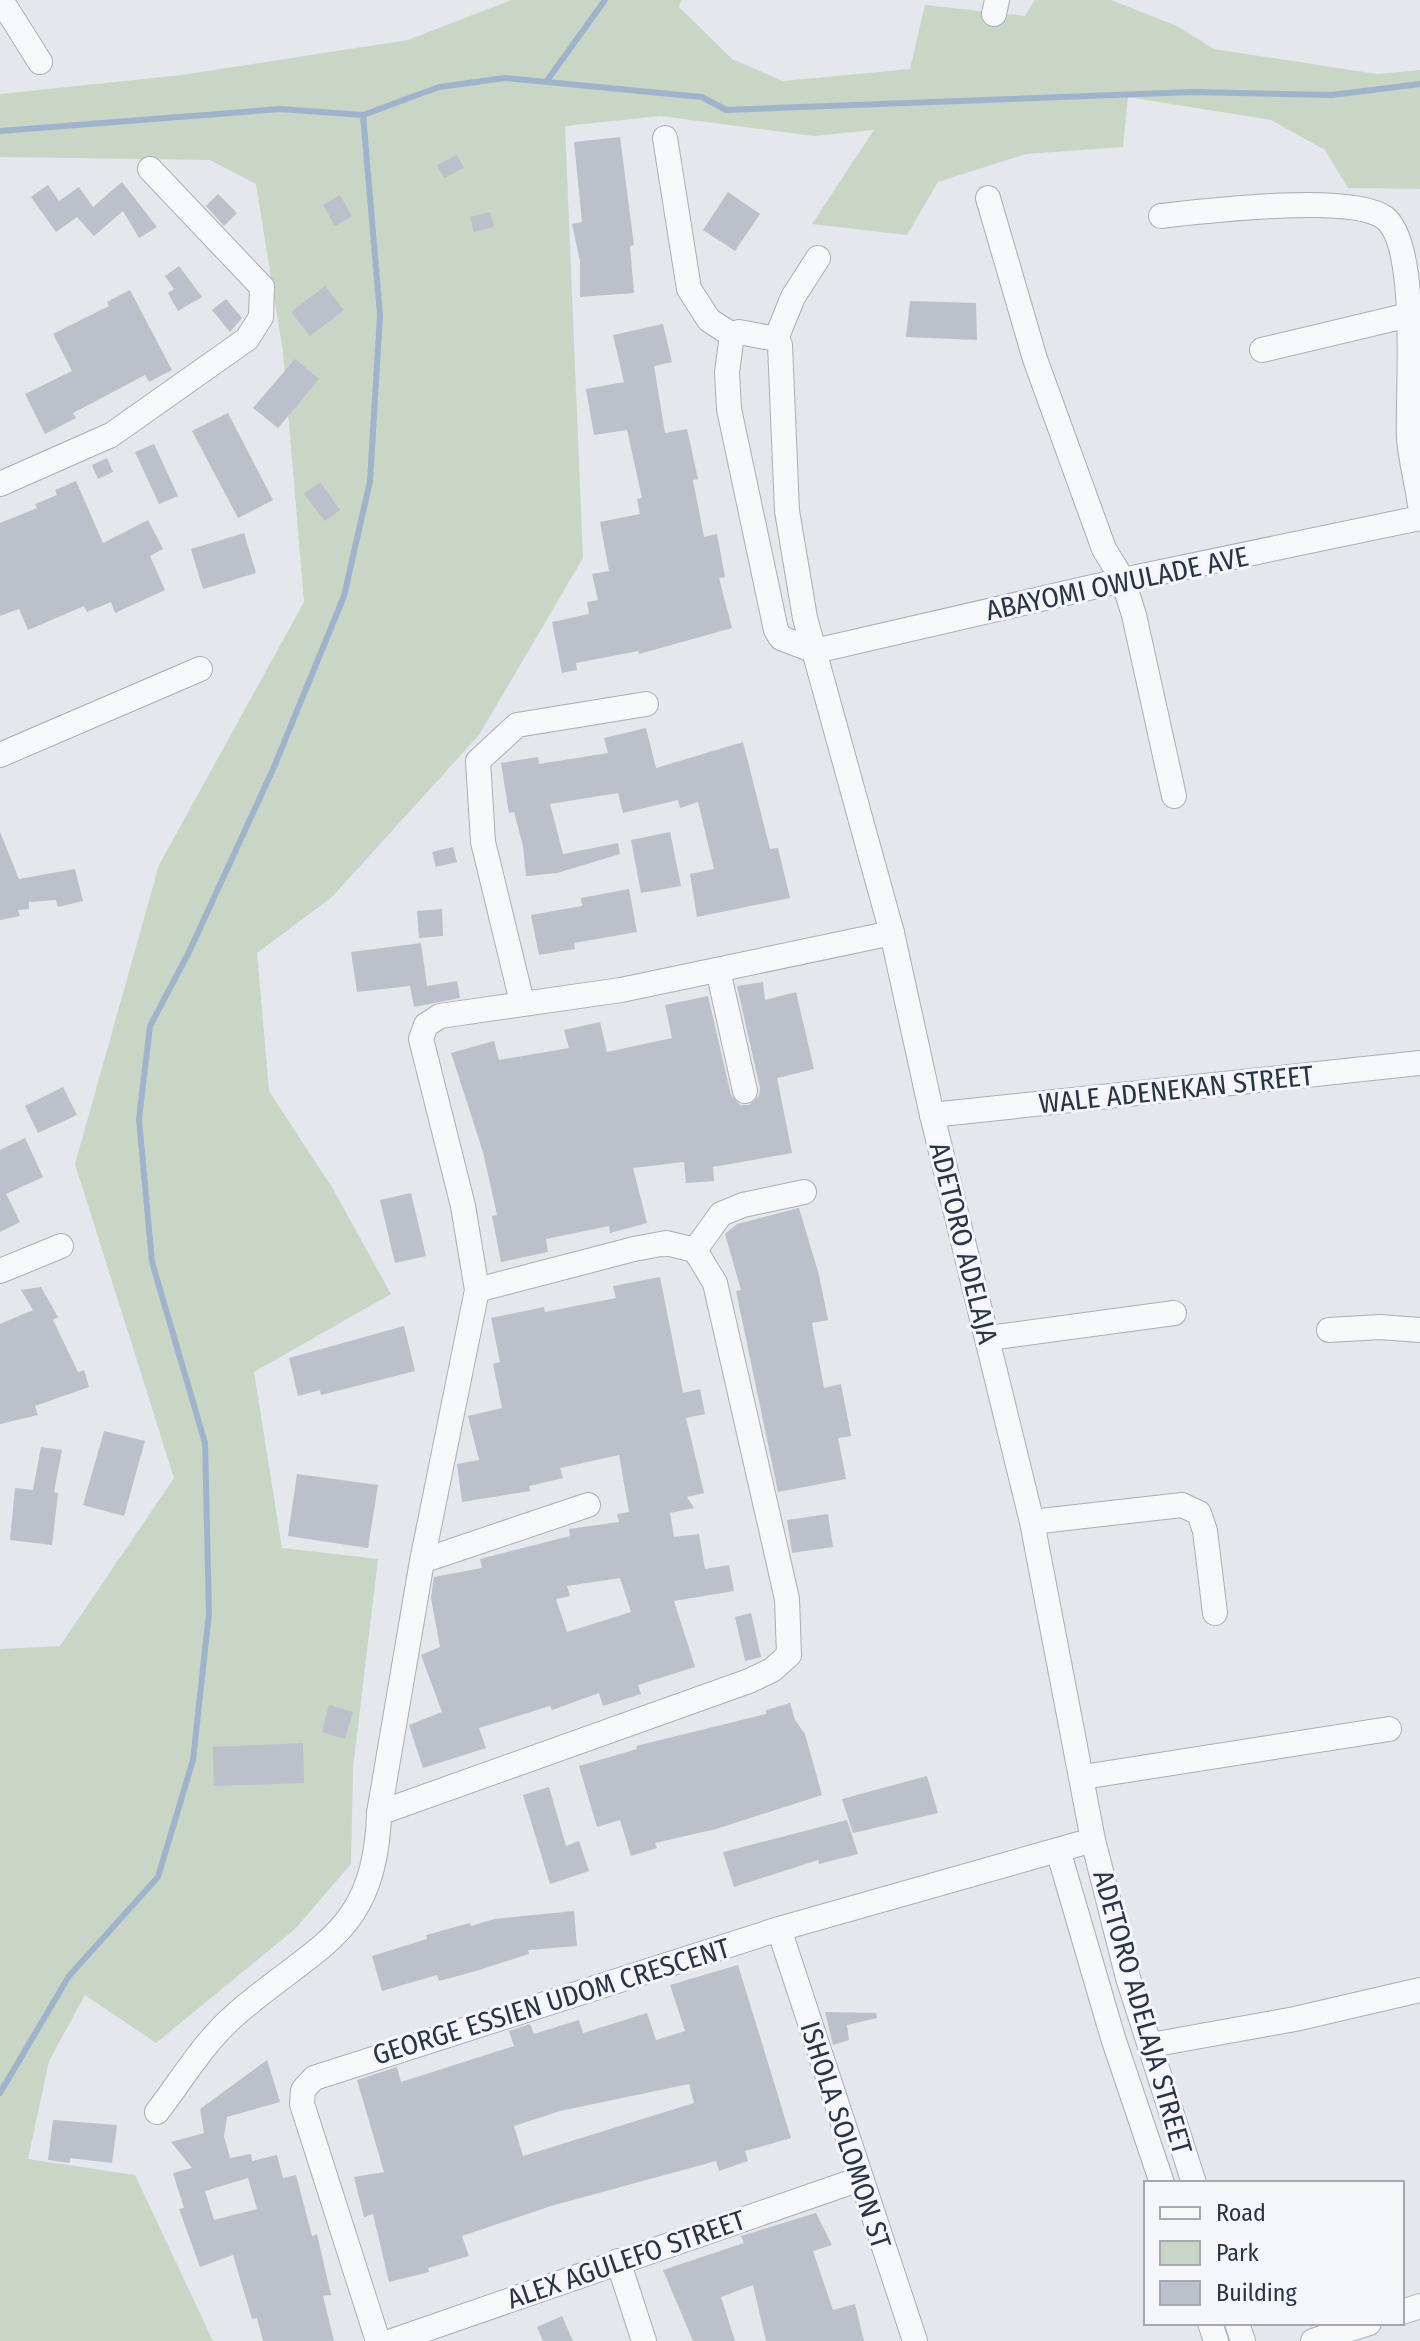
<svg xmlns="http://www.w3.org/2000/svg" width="1420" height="2341" font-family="'Fira Sans Condensed',sans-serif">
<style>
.green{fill:#c9d6c5}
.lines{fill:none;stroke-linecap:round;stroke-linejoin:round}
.stream{stroke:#9fb4cc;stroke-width:6}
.building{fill:#bbc0ca;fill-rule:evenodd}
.minor-casing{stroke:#a9aeb7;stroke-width:26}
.minor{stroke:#f7f8fa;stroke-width:24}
.labels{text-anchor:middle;stroke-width:6;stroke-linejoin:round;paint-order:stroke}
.street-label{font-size:28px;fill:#2b3445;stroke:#f4f6f9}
</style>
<rect width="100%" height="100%" fill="#e4e7ec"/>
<path class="green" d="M511,0H681L679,7L732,59L783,81L910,69L925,5L1025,16L1035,0H1111L1177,26L1214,49L1377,74L1420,70V189L1348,188L1325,150L1271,120L1128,97L1123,147L1026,154L938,182L907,235L812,224L874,130L814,136L660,116L565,126L583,558L479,735L332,897L257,953L269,1091L333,1189L391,1294L254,1372L282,1548L378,1559L353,1768L351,1864L295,1929L156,2043L85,1995L49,2061L28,2159L135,2175L213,2341H0V1649L60,1646L174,1478L75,1164L159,865L304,602L283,352L256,184L210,160L0,157V94L182,75L408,40Z"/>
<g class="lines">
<g class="stream">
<path d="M546,82L605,0"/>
<path d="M363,115L439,87L505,78L702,97L726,110L1192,92L1332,95L1420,84"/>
<path d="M0,131L280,109L363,115L380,315L370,481L344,596L274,767L189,952L150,1026L139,1119L152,1262L205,1443L209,1613L193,1760L158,1877L69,1976L0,2093"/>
</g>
</g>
<g class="building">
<path d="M620,137L634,245L630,246L634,293L580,297V261L572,224L582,222L574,142Z"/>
<path d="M457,155L464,168L444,178L437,165Z"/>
<path d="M122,182L157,227L139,238L123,211L94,236L77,217L56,232L31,197L48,185L59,201L79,187L93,207Z"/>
<path d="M728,192L760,214L735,251L703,230Z"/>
<path d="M218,194L237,213L224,226L206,206Z"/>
<path d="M340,195L352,216L335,226L323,205Z"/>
<path d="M490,212L494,227L474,232L470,217Z"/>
<path d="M179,266L202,297L178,311L168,293L174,289L165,276Z"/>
<path d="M325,286L344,310L310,336L291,312Z"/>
<path d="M130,290L172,370L149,382L145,375L73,413L76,418L45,434L25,394L72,371L53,334L109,306L107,302Z"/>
<path d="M226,299L242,318L230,332L212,310Z"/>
<path d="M910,301L976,303L977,340L906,337Z"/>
<path d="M663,324L672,362L654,366L665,433L687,429L698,479L693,480L704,537L717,534L725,577L719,578L732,628L639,654L638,651L576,663L577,670L562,673L552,622L589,614L587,602L598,600L592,574L609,571L600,522L640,514L637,499L642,498L627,430L594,435L586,389L624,382L613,335Z"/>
<path d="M295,359L319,379L278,428L253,408Z"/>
<path d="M228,413L273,500L238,518L192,431Z"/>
<path d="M154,444L178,496L159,504L135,452Z"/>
<path d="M107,458L113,472L98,479L92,465Z"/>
<path d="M76,481L103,543L148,520L163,549L150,556L165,590L115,613L111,602L87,612L84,606L28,630L19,609L0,616V523L37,508L35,504L57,495L55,490Z"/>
<path d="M320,482L340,510L325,521L304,494Z"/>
<path d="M244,533L256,573L203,589L191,549Z"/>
<path d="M646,728L656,768L743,742L770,849L778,848L790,898L697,917L690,874L714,869L698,802L680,808L678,800L623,813L618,793L550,804L563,854L618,843L620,854L557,873L526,876L523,846L514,812L509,813L501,763L538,757L539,764L608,753L604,738Z"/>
<path d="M0,832L19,879L75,869L83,901L58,907L56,900L29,902V909L18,910L20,916L0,920Z"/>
<path d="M670,832L681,886L641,893L631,840Z"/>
<path d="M453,847L457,862L436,867L432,852Z"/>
<path d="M629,889L637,932L574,943L575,949L539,955L531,915L582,906L581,898Z"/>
<path d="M442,909L443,936L419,938L417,911Z"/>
<path d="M421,943L427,986L457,981L460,998L414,1007L410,986L357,992L351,952Z"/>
<path d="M763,982L765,1000L796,992L814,1069L777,1078L792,1153L713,1167L714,1181L686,1183L684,1162L633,1168L647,1223L610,1233L609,1226L546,1239L548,1252L501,1262L492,1216L497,1215L483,1152L451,1053L494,1041L499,1060L569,1048L564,1030L600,1022L607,1052L672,1038L665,1005L708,996L731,1095L740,1105H749L759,1096L760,1088L737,986Z"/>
<path d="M63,1087L77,1115L38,1133L25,1106Z"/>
<path d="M25,1138L43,1177L6,1194L20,1222L0,1232V1150Z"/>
<path d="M411,1193L426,1256L395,1263L380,1200Z"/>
<path d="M799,1208L819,1275L828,1320L812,1323L824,1388L841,1384L851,1436L838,1438L846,1479L778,1492L736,1291L741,1290L725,1234L737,1224Z"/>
<path d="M660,1277L683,1393L700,1389L705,1414L686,1418L704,1493L687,1497L694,1508L670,1513L674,1537L699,1534L705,1569L729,1565L734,1591L674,1601L695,1667L638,1685L641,1694L603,1706L599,1693L552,1710L550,1706L479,1728L486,1748L423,1768L409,1725L442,1712L421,1655L440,1647L431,1598L434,1577L482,1568L480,1559L570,1536L569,1529L619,1522L617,1514L629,1512L619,1455L560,1468L563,1478L529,1486L530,1491L462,1502L457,1464L479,1460L468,1416L502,1408L493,1364L500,1362L491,1318L544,1307L545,1312L616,1298L613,1286ZM620,1578L631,1612L567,1632L556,1599L570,1596L567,1586Z"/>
<path d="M41,1287L58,1317L53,1320L78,1372L84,1370L89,1387L35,1406L38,1415L0,1424V1324L33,1310L21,1290Z"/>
<path d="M404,1326L415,1371L321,1395L320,1390L298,1396L289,1358Z"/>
<path d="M104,1431L145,1441L124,1516L83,1505Z"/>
<path d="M41,1447L62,1450L54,1492L58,1493L52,1545L10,1540L15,1488L33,1490Z"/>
<path d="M297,1474L378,1485L368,1548L288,1536Z"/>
<path d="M828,1514L833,1547L792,1553L787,1520Z"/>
<path d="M751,1613L761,1657L745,1661L735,1617Z"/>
<path d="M790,1703L795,1720L805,1734L822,1795L716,1829L655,1843L657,1848L631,1856L620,1820L597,1827L579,1766L637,1749L636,1746L766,1714V1710Z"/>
<path d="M329,1705L353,1712L345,1739L322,1732Z"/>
<path d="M303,1743L304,1783L214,1786L213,1747Z"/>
<path d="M927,1776L938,1813L853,1833L842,1799Z"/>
<path d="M549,1787L566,1846L579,1841L589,1871L550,1884L523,1795Z"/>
<path d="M847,1820L858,1854L819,1864L818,1860L734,1887L723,1852Z"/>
<path d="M574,1911L577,1946L528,1950L529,1954L476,1971L439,1981L437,1975L382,1991L372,1956L427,1939L426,1935L470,1923L471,1926L494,1919Z"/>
<path d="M738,1965L791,2138L745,2151L748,2161L719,2171L716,2161L551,2206L462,2236L469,2256L428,2268L429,2272L389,2282L373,2214L364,2217L354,2177L384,2172L357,2080L397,2067L401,2082L514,2046L509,2031L530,2024L534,2034L579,2020L583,2033L647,2013L656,2040L685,2031L670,1985ZM689,2084L694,2103L523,2156L514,2126L560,2111Z"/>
<path d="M825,2012L876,2013L877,2018L847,2025L849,2040L833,2045Z"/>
<path d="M267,2060L280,2102L227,2117L224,2136L230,2158L251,2154L252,2161L277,2155L283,2178L296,2175L312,2236L317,2234L331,2295L323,2296L334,2341H263L257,2318L252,2319L233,2255L200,2267L179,2209L184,2208L173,2173L192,2168L171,2142L204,2133L200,2109ZM248,2178L257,2209L214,2220L205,2191Z"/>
<path d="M53,2120L117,2125L112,2163L70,2158V2163L48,2160Z"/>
<path d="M816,2213L832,2245L813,2251L833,2310L855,2304L864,2341H766L753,2285L721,2297L735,2341H693L663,2270L744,2243L741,2236Z"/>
<path d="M562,2316L573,2341H543L537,2327Z"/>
</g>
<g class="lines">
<defs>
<g id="minor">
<path d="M1,0L40,62"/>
<path d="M994,14L997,0"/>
<path d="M665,138L689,289L709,320L732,335"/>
<path d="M988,198L1035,359L1104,549L1123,580L1134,615L1174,796"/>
<path d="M1161,216C1205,211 1352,193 1385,218C1420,246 1407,393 1409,439C1411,461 1417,483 1420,505"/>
<path d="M818,258L793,297L776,339L780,345L787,511L805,618L892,933L932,1115L1032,1522L1093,1840L1128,1978L1194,2183"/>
<path d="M776,339L739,332L732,335L727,372L729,409L776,630L781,638L815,651"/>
<path d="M1262,350L1409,315"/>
<path d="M0,484L111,435L247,339L261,317L262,287L150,169"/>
<path d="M815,651L1123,580L1420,518"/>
<path d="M0,755L200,669"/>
<path d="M718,970L745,1091"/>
<path d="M522,1002L483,842L478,761L517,725L646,704"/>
<path d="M932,1115L1420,1063"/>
<path d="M695,1250L721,1214L743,1205L804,1192"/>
<path d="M0,1271L61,1246"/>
<path d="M1329,1330L1380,1327L1420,1330"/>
<path d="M989,1338L1174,1313"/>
<path d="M1032,1522L1182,1505L1199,1513L1205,1531L1215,1613"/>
<path d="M422,1561L588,1505"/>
<path d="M1083,1777L1389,1729"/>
<path d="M379,1813L422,1561L477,1290L463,1206L421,1039L426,1025L440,1016L621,990L892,933"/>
<path d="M1058,1850L1113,2038L1162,2183"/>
<path d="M779,1929L915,2341"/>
<path d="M1151,2045L1295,2019L1420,1990"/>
<path d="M157,2112C181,2081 204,2042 234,2016C314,1945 376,1936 379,1813L749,1681L772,1670L789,1655L787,1599L715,1283L695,1250L666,1243L634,1249L477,1290"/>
<path d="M618,2261L644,2341"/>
<path d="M1402,2312L1420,2306"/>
<path d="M1210,2323L1216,2341"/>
<path d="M1237,2323L1243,2341"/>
<path d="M378,2341L302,2104L303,2090L314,2078L779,1929L1093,1840"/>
<path d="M392,2341L860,2179"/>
<path d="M1313,2341L1369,2323"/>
</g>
</defs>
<use href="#minor" class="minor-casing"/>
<use href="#minor" class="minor"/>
</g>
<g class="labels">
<g class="street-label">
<text transform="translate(1117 583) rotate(-12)" y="10">ABAYOMI OWULADE AVE</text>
<text transform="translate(1176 1089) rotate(-6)" y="10">WALE ADENEKAN STREET</text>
<text transform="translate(964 1243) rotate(76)" y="10">ADETORO ADELAJA</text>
<text transform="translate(551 2001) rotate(-17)" y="10">GEORGE ESSIEN UDOM CRESCENT</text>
<text transform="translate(1143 2012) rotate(74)" y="10">ADETORO ADELAJA STREET</text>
<text transform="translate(846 2135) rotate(72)" y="10">ISHOLA SOLOMON ST</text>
<text transform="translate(626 2259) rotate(-19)" y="10">ALEX AGULEFO STREET</text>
</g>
</g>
<rect x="1144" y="2181" width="260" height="144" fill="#f4f6f9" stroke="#a4a8b1" stroke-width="2"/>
<rect x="1160" y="2207" width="40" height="12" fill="#f7f8fa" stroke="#a4a8b1" stroke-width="2"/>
<text x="1216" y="2221" font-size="24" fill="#2b3445">Road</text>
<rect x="1160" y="2241" width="40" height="24" fill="#c9d6c5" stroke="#a4a8b1" stroke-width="2"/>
<text x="1216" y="2261" font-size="24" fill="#2b3445">Park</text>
<rect x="1160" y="2281" width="40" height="24" fill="#bbc0ca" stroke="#a4a8b1" stroke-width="2"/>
<text x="1216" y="2301" font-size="24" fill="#2b3445">Building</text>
</svg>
